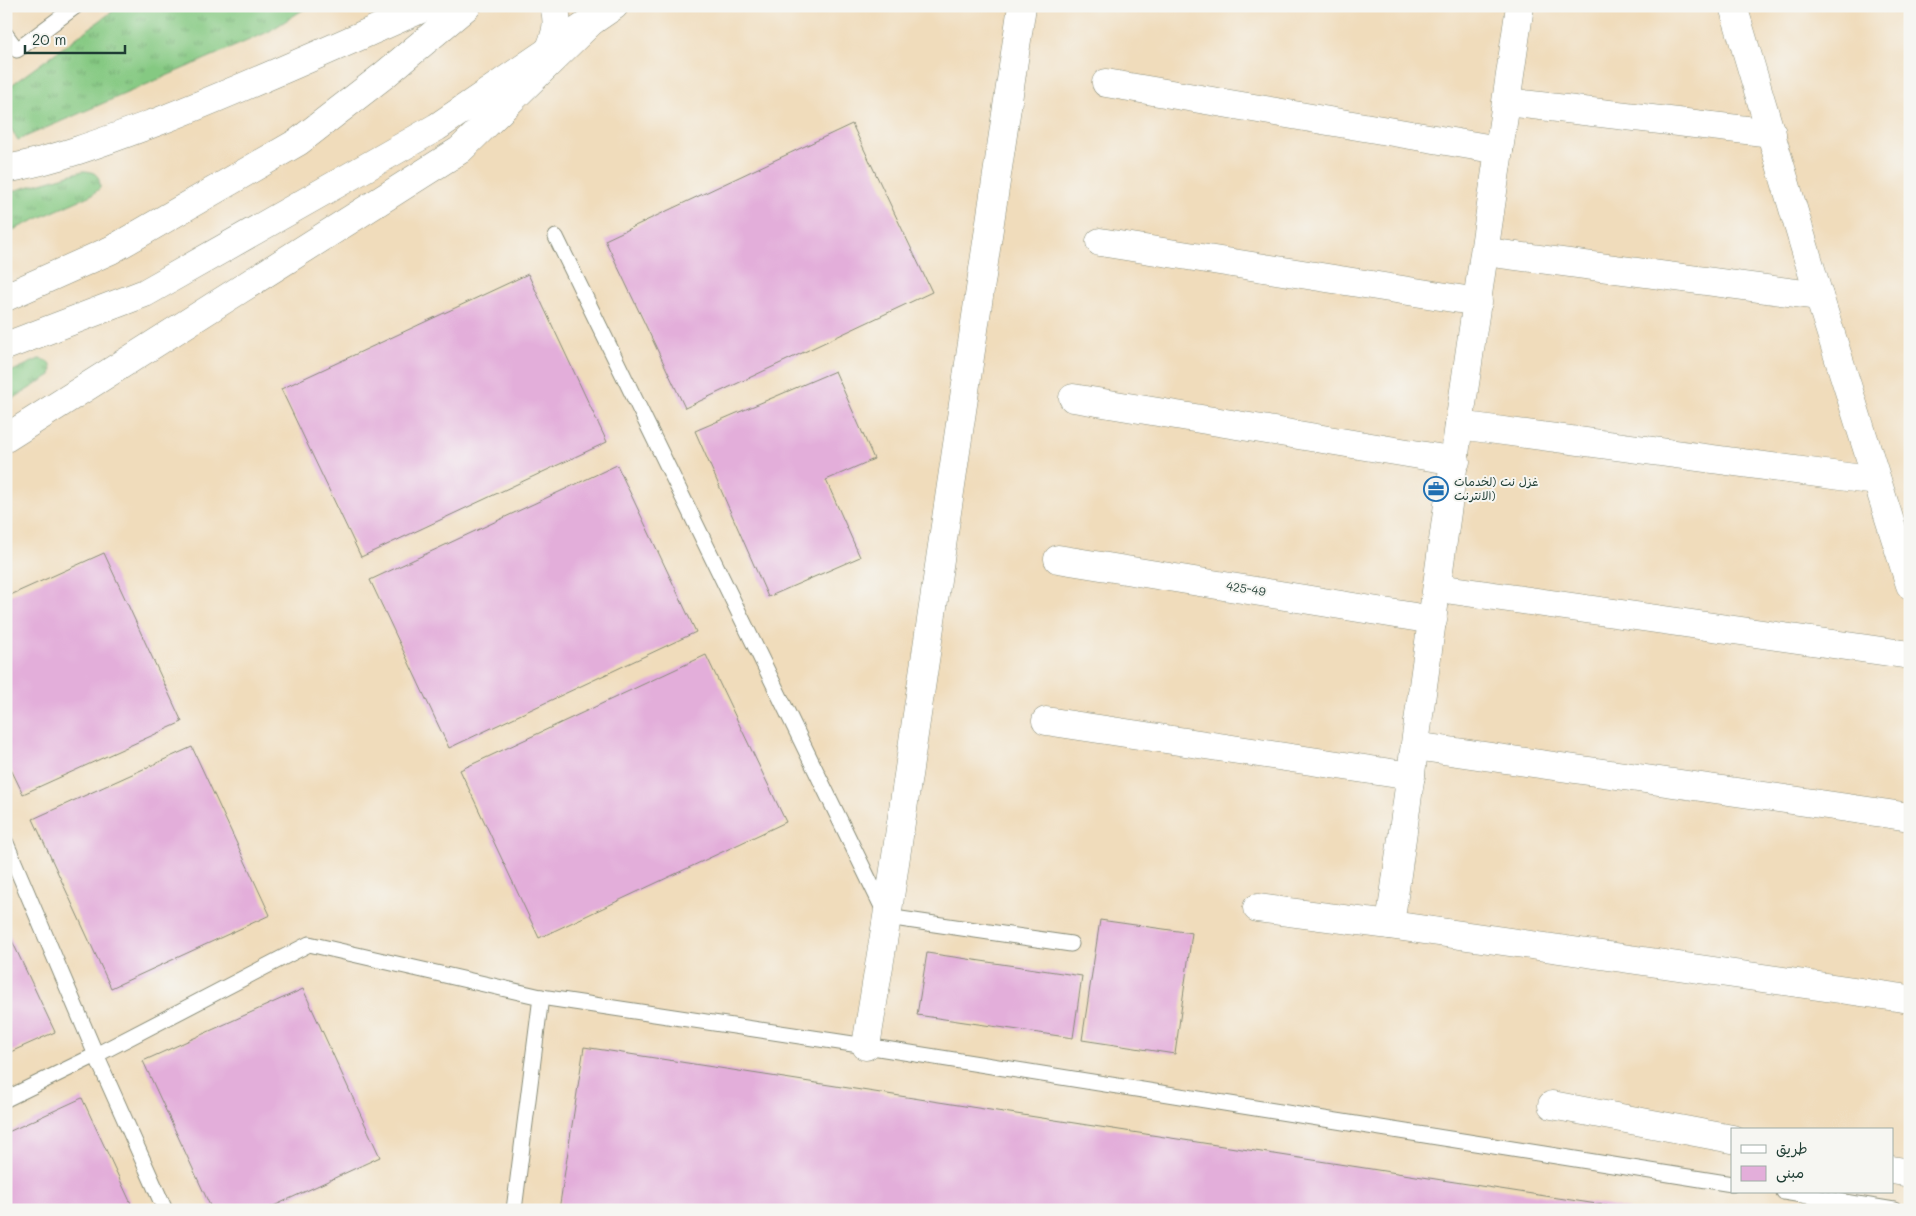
<svg xmlns="http://www.w3.org/2000/svg" width="1916" height="1216" font-family="Mali,'Playpen Sans Arabic',sans-serif">
<style>
.grass{fill:url(#grass-tufts);stroke:#52835b}
.building{fill:#e3aeda}
.lines{fill:none;stroke-linecap:round;stroke-linejoin:round}
.lane-casing{stroke:#888c78;stroke-width:17}
.street-casing{stroke:#888c78;stroke-width:29}
.secondary-casing{stroke:#888c78;stroke-width:29}
.highway-casing{stroke:#888c78;stroke-width:29}
.lane{stroke:#fff;stroke-width:15}
.street{stroke:#fff;stroke-width:28}
.secondary{stroke:#fff;stroke-width:28}
.highway{stroke:#fff;stroke-width:28}
.labels{text-anchor:middle;stroke-width:4;stroke-linejoin:round;paint-order:stroke}
.poi-label{font-size:12px;fill:#1f3d34;stroke:#f6f6f2;text-anchor:start}
.street-label{font-size:12px;fill:#1f3d34;stroke:#f6f6f2}
</style>
<defs>
<pattern id="grass-tufts" width="24" height="20" patternUnits="userSpaceOnUse" patternTransform="scale(1.25)"><rect width="24" height="20" fill="#85c982"/><path d="M3 7l-1-3M5 7V3M7 7l1-3M15 17l-1-3M17 17v-4M19 17l1-3" fill="none" stroke="#6ca46b"/></pattern>
</defs>
<rect width="100%" height="100%" fill="#f6f6f2"/>
<filter id="ink" filterUnits="userSpaceOnUse"><feTurbulence type="fractalNoise" baseFrequency=".02" numOctaves="2"/><feDisplacementMap in="SourceGraphic" scale="10" xChannelSelector="R" yChannelSelector="G"/><feConvolveMatrix kernelMatrix="1 2 1 2 8 2 1 2 1" color-interpolation-filters="sRGB"/></filter>
<filter id="wash" filterUnits="userSpaceOnUse"><feTurbulence type="fractalNoise" baseFrequency=".0096" numOctaves="4" result="noise"/><feDisplacementMap in="SourceGraphic" scale="20" xChannelSelector="R" yChannelSelector="G"/><feGaussianBlur stdDeviation="1.12" result="paint"/><feColorMatrix in="noise" values="0 0 0 0 0 0 0 0 0 0 0 0 0 0 0 0 0 1.4 0 .05"/><feComposite in="paint" operator="in"/></filter>
<g filter="url(#wash)">
<rect width="100%" height="100%" fill="#f0dcbb"/>
<g class="grass">
<path d="M120,6H309L268,32L18,140L6,121V89Z"/>
<path d="M83,171C96,171 100,176 100,188L93,194L6,233V193Z"/>
<path d="M39,359C49,360 54,365 51,375L6,403V374Z"/>
</g>
<g id="blocks">
<g class="building">
<path d="M852,124L932,292L685,408L605,240Z"/>
<path d="M528,274L607,442L361,557L281,389Z"/>
<path d="M835,371L874,459L826,480L860,557L768,597L695,431Z"/>
<path d="M617,465L696,632L449,748L370,580Z"/>
<path d="M104,553L182,722L23,794L6,759V597Z"/>
<path d="M706,655L786,822L539,938L460,770Z"/>
<path d="M192,747L270,915L111,988L33,819Z"/>
<path d="M1100,920L1192,933L1175,1054L1082,1040Z"/>
<path d="M6,928L55,1032L6,1054Z"/>
<path d="M927,953L1082,976L1073,1038L917,1015Z"/>
<path d="M303,989L380,1157L265,1210H212L143,1061Z"/>
<path d="M584,1047L1629,1209V1210H559Z"/>
<path d="M82,1098L134,1210H6V1133Z"/>
</g>
</g>
</g>
<g filter="url(#ink)">
<use href="#blocks" fill-opacity="0" stroke="#888c78" stroke-width="1"/>
<g class="lines">
<defs>
<g id="lane">
<path d="M6,35L17,50L76,6"/>
<path d="M556,237L887,917L1071,944"/>
<path d="M6,843L96,1055L165,1210"/>
<path d="M6,1099L96,1055L309,944L541,997L866,1046L1732,1184"/>
<path d="M1784,1192L1894,1210"/>
<path d="M514,1210L541,997"/>
</g>
<g id="street">
<path d="M1733,6L1819,296L1910,585"/>
<path d="M1106,83L1499,150"/>
<path d="M1507,102L1772,133"/>
<path d="M1100,242L1478,302"/>
<path d="M1486,252L1819,296"/>
<path d="M1073,398L1456,461"/>
<path d="M1459,425L1877,481"/>
<path d="M1058,559L1433,620"/>
<path d="M1438,588L1910,655"/>
<path d="M1046,721L1411,776"/>
<path d="M1415,746L1910,817"/>
<path d="M1257,908L1390,925L1910,999"/>
<path d="M1390,925L1459,425L1520,6"/>
<path d="M866,1046L887,917L1022,6"/>
<path d="M1552,1105L1732,1139"/>
<path d="M1892,1170L1910,1173"/>
</g>
<g id="secondary">
<path d="M550,48C556,34 559,22 554,6"/>
<path d="M6,297L111,250L298,142L383,76L467,6"/>
<path d="M6,346L145,293L437,127L614,6"/>
</g>
<g id="highway">
<path d="M6,169C60,159 111,139 162,120C252,85 339,45 428,6"/>
<path d="M6,438L460,150L593,20"/>
</g>
</defs>
<use href="#lane" class="lane-casing"/>
<use href="#street" class="street-casing"/>
<use href="#secondary" class="secondary-casing"/>
<use href="#highway" class="highway-casing"/>
<use href="#lane" class="lane"/>
<use href="#street" class="street"/>
<use href="#secondary" class="secondary"/>
<use href="#highway" class="highway"/>
</g>
</g>
<defs>
<symbol id="office-ring" viewBox="-11 -11 22 22"><circle r="9.5" fill="#f6f6f2" stroke="#1f6fb2" stroke-width="1.5"/><path d="M-6-3h4V-5.5h4V-3h4V5H-6ZM-1-4.5V-3h2v-1.5ZM-6 0V1H6V0Z" fill="#1f6fb2"/></symbol>
</defs>
<g fill-rule="evenodd">
<use href="#office-ring" x="1422" y="475" width="28" height="28"/>
</g>
<g class="labels">
<g class="poi-label">
<text x="1454" y="486">غزل نت (لخدمات<tspan x="1454" dy="14">الانترنت)</tspan></text>
</g>
<g class="street-label">
<text transform="translate(1246 589) rotate(9)" y="4">425-49</text>
</g>
</g>
<rect width="1916" height="1216" fill="none" stroke="#f6f6f2" stroke-width="25"/>
<rect x="1731" y="1128" width="162" height="65" fill="#f6f6f2" stroke="#a0aca6"/>
<rect x="1741" y="1145" width="25" height="8" fill="#ffffff" stroke="#a0aca6"/>
<text x="1776" y="1154" font-size="15" fill="#1f3d34">طريق</text>
<rect x="1741" y="1166" width="25" height="15" fill="#e3aeda" stroke="#a0aca6"/>
<text x="1776" y="1178" font-size="15" fill="#1f3d34">مبنى</text>
<path d="M25 45v8h100v-8" fill="none" stroke="#1f3d34" stroke-width="2.5"/>
<text x="32" y="45" font-size="15" fill="#1f3d34" stroke="#f6f6f2" stroke-width="4" paint-order="stroke">20 m</text>
</svg>
